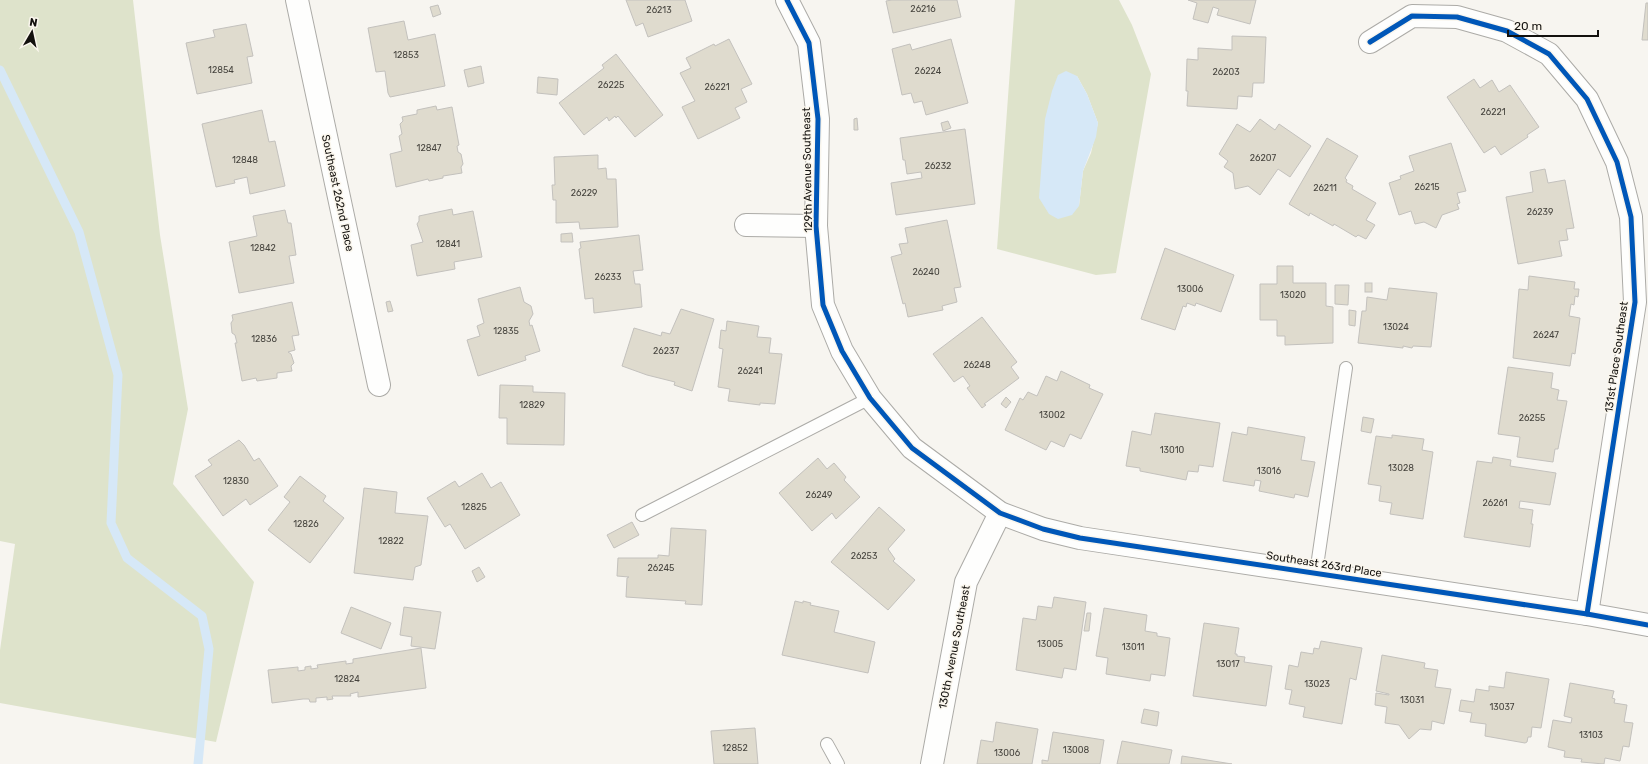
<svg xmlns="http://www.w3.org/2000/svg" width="1648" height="764" font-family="Rubik,sans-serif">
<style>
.green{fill:#dee3cb;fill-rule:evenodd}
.water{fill:#d6e8f7}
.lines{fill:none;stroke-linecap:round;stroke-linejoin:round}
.stream{stroke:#d6e8f7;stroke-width:9}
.building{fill:#dfdbce;stroke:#c3c1bd}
.lane-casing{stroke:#acaba7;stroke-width:14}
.street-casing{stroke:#acaba7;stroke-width:24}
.lane{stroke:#fefefd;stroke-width:12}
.street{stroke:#fefefd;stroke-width:22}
.cycleway-casing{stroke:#faf6ed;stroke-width:8}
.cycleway{stroke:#0057b8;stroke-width:5}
.labels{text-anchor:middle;stroke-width:3;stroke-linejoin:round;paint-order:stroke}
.number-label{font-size:9px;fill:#46443e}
.street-label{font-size:11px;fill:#13110e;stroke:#faf6ed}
</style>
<rect width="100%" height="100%" fill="#f7f5f0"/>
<g class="green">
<path d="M0,0H133L160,235L188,409L173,484L254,582L216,742L0,703V650L15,544L0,541Z"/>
<path d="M1015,0H1119L1132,25L1151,74L1116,273L1096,275L997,249ZM1077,76L1087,94L1098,123L1091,153L1083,171L1079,206Z"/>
</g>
<path class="water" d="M1066,71L1077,76L1087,94L1098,123L1096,137L1083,171L1079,206L1072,215L1058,219L1049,214L1039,198L1045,119L1052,91L1058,75Z"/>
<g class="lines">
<path class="stream" d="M0,70L79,232L118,375L111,523L127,558L202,616L209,649L198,764"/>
</g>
<g class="building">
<path d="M626,0H685L692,21L648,37L643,23L636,26Z"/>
<path d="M892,0H957L961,17L893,33L886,1Z"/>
<path d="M1188,0H1256L1250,24L1217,15L1219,9L1213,7L1208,23L1193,19L1197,3Z"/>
<path d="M1646,3H1648V40H1642Z"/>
<path d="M438,5L441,14L433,17L430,7Z"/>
<path d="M404,21L408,40L435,34L445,86L390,97L388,93L385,71L376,72L368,28Z"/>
<path d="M246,24L253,56L247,57L252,83L197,94L186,43L215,37L213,30Z"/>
<path d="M1232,36L1266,37L1264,83H1253L1252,97L1238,96L1237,109L1187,106L1188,91H1186L1187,59L1198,60V48L1232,50Z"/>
<path d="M729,39L752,84L741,89L747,102L735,108L740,118L698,139L682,107L695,101L680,73L691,68L686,58L714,44L715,46Z"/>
<path d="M951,39L968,103L926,115L922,101L914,103L911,93L902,95L892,49L910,44L912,50Z"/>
<path d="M616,54L663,115L635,137L618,116L616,118L615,116L609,121L607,117L584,135L559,103L604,68L602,65Z"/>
<path d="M481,66L484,83L468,87L464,70Z"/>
<path d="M538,77L558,79L557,95L537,93Z"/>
<path d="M1474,79L1480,88L1492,80L1499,92L1510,85L1539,127L1527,135L1528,137L1501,155L1495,146L1484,153L1447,97Z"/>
<path d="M436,106L437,110L452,107L459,145L457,146L458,152L461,154L463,164L461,167L462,173L443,176V178L429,181L428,179L396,187L390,154L402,151L399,136L402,134L400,124L403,121L402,117L417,114V110Z"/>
<path d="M262,110L269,142L275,141L285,186L250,194L247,177L234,180L235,183L216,187L202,124Z"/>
<path d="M857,118L858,130H854V119Z"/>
<path d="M1260,119L1275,130L1279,124L1311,146L1290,177L1278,169L1260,195L1248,186L1235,189L1233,173L1224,167L1228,161L1219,154L1237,124L1250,132Z"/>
<path d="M948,121L951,128L943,131L941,123Z"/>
<path d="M965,129L975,204L896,215L891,183L922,178L921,172L907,174L905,160H903L900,138Z"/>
<path d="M1327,138L1358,156L1345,178L1347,180L1346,182L1353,186L1352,189L1376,203L1366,220L1375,225L1366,239L1358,235L1356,237L1334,224L1333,226L1310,213L1309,216L1289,204Z"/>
<path d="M1451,143L1466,191L1457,193L1460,203L1457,204L1459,209L1442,215L1436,228L1424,222L1415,224L1411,211L1399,215L1389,183L1401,179L1400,176L1414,171L1409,156Z"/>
<path d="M598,155V169L606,168L607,179H616L618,227L580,229L579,222L556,223V200H553L552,185H555L554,157Z"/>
<path d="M1545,169L1548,183L1565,180L1574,228L1566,229L1568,240L1559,241L1562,256L1518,264L1506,197L1533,192L1530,172Z"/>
<path d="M452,209L453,215L473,211L482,257L454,262L455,269L417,276L411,245L423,242L417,224L419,221V216Z"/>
<path d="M285,210L288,223H291L296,255L289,256L294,283L239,293L229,242L257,236L253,216Z"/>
<path d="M947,220L961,287L954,288L957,302L942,306L943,310L908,317L905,303L903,304L891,257L902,254L899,244L908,243L905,228Z"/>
<path d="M572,233L573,242H561V234Z"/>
<path d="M639,235L643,270L633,271L635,284H640L642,307L594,313L593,298L585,299L579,249L581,248L580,242Z"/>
<path d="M1165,248L1234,275L1221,312L1196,303L1195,306L1187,303L1186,307L1183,306L1175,330L1141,319Z"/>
<path d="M1277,266H1293V283H1326V306L1333,307V343L1285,345V336H1277V320H1260V284H1277Z"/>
<path d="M1529,276L1575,282L1574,289H1579L1578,297L1575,296L1574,305L1571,304L1569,316L1580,318L1575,354L1572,353L1570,366L1513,358L1519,289L1528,290Z"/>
<rect x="1365" y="283" width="7" height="9"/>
<path d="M1335,285H1349L1348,305L1335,304Z"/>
<path d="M520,287L524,302L531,306L533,314L529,321L530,326L532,325L540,351L525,356L526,360L478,376L467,340L480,336L477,326L484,323L478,299Z"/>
<path d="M1389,288L1437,293L1431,347L1413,346L1412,348L1403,346V348L1358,343L1362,311H1366L1367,297L1387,300Z"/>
<path d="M390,301L393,311L388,312L386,302Z"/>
<path d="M292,302L299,335L292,336L295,350L288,352L291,354L294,363L291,366L292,371L277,373V378L257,381L256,378L242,381L235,343H237L235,335L232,333L231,323L233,320L232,315Z"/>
<path d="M681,309L714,319L692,391L674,385L675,382L647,375L622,366L634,328L661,336L662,332L670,334Z"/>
<path d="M1349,310L1356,311L1355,326L1349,325Z"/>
<path d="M982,317L1017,362L1011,367L1019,378L984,404L986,405L982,408L967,388L970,386L963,376L954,382L933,354Z"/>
<path d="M727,321L759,326L757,337L771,338L769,353L782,354L775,404L760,403V405L728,401L730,389L718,387L723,349L719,348L721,330L726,331Z"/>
<path d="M1508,367L1553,373L1551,388L1559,390L1557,400L1567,401L1558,449H1555L1553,462L1517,457L1520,437L1498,434Z"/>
<path d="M1061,371L1090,385L1089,388L1103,394L1081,439L1070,434L1064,447L1051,441L1046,450L1005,430L1020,398L1023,400L1028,392L1037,396L1046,376L1057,381Z"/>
<path d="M500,385L533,386V392L565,393L564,445L507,444V418H499Z"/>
<path d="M1006,397L1011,402L1006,408L1001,404Z"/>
<path d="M1155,413L1220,423L1213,467L1199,465L1198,472L1188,471L1186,480L1140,471V468L1126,466L1132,431L1151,435Z"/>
<path d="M1363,417L1374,419L1371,433L1361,431Z"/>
<path d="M1248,427L1305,437L1301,460L1315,462L1308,497L1295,494L1294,498L1259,491L1261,481L1255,480L1254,486L1223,481L1232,432L1247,435Z"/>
<path d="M1392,435L1424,439L1422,450L1433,452L1423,519L1390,514L1392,503L1379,501L1381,486L1368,484L1376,436L1392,438Z"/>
<path d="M239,440L244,445L254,461L259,458L278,486L250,505L246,499L223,516L195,476L212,465L208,460Z"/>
<path d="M1493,457L1511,460L1510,466L1556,473L1550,505L1520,501L1519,508L1533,510L1531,524H1533L1530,547L1464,537L1477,461L1492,463Z"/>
<path d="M818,458L827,469L834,463L846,477L844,480L860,497L836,519L832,513L812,531L779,493Z"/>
<path d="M482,473L491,488L501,482L520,515L465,549L450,524L445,527L427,498L455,481L459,487Z"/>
<path d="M300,476L326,496L323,501L344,518L310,563L268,530L290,502L284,497Z"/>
<path d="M364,488L397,492L395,513L428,516L421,565L415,567L413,580L354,573Z"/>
<path d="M879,507L905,530L888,549L895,559L893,561L915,580L888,610L831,562Z"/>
<path d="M632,522L639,535L614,548L607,535Z"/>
<path d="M671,528L706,530L702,605L685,604L686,601L626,597L627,578L629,577L617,576L618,558H658V555L669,556Z"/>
<path d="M479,567L485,577L477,582L472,571Z"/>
<path d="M1054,597L1086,602L1076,670L1064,668L1062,678L1016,670L1023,618L1036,620L1038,606L1052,608Z"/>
<path d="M795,601L803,603V601L811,603L810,605L839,611L834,632L875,642L868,673L782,655Z"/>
<path d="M351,607L391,623L381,649L341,633Z"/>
<path d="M404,607L441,612L435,649L411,646L412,637L400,635Z"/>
<path d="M1104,608L1147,615L1145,631L1157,633V636L1170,638L1165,676L1151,674L1150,681L1106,674L1108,658L1096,656Z"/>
<path d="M1087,613H1091L1089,631H1084Z"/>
<path d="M1204,623L1239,628L1235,654H1237V656L1245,657L1244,662L1272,666L1266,706L1193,696Z"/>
<path d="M1321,641L1362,648L1356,680L1350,678L1342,724L1303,717L1305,707L1289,704L1292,690L1285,689L1289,665L1298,667L1301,652L1313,654L1314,648L1319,649Z"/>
<path d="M421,648L426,688L358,697V692L350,694L351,696H332L333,699L327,700V697L316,698V702H310L309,699H303L272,703L268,670L298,667V671L305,670V667L311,666V669L318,668L317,665L346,661V664L353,663V659Z"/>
<path d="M1382,655L1425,663L1424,668L1438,670L1435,687L1451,689L1444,724L1432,721L1431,730L1420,729L1409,739L1399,725L1385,723L1387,707L1375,705L1376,693L1389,695V694L1376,691Z"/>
<path d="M1506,672L1549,679L1541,728L1532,727L1531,737H1528L1527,742L1525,743L1485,736L1486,724L1470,722L1472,713L1459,711L1461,700L1474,702L1476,689L1489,691V686L1504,688Z"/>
<path d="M1570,683L1614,691L1612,698L1615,699L1614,703L1627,705L1624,722L1633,723L1629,747L1623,746L1620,761L1605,758L1604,764L1581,762L1582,759L1564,757L1565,751L1548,747L1553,720L1571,723L1572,718L1564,716Z"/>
<path d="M1144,709L1159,712L1157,726L1141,723Z"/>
<path d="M996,722L1038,729L1032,764H977L981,740L993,742Z"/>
<path d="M755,728L758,764H714L711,731Z"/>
<path d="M1053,732L1104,740L1100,764H1042V760L1048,761Z"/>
<path d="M1122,741L1172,750L1169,764H1117Z"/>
<path d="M1182,756L1232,764H1181Z"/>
</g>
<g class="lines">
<defs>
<g id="lane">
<path d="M642,515L870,398"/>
<path d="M1316,573L1346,368"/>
<path d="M827,744L838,764"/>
</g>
<g id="street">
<path d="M297,0L379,385"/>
<path d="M787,0L809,43L818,119L816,226L823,305L842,351L870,398L912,448L1000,513L1043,529L1080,538L1587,614L1648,625"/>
<path d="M1370,42L1412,16L1457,17L1507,31L1549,54L1587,99L1617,162L1631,217L1635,302L1587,614"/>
<path d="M746,225L816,226"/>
<path d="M932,764L966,582L1000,513"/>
</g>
</defs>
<use href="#lane" class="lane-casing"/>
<use href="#street" class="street-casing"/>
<use href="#lane" class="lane"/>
<use href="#street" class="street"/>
<defs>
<g id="cycleway">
<path d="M787,0L809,43L818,119L816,226L823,305L842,351L870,398L912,448L1000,513L1043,529L1080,538L1587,614L1648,625"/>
<path d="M1370,42L1412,16L1457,17L1507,31L1549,54L1587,99L1617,162L1631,217L1635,302L1587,614"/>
</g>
</defs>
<use href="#cycleway" class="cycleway-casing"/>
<use href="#cycleway" class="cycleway"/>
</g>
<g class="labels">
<g class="number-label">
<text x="923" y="12">26216</text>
<text x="659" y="13">26213</text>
<text x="406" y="58">12853</text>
<text x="221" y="73">12854</text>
<text x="928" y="74">26224</text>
<text x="1226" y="75">26203</text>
<text x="611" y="88">26225</text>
<text x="717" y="90">26221</text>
<text x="1493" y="115">26221</text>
<text x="429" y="151">12847</text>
<text x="1263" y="161">26207</text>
<text x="245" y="163">12848</text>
<text x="938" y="169">26232</text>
<text x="1427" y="190">26215</text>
<text x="1325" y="191">26211</text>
<text x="584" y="196">26229</text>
<text x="1540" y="215">26239</text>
<text x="448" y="247">12841</text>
<text x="263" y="251">12842</text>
<text x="926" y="275">26240</text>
<text x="608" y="280">26233</text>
<text x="1190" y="292">13006</text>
<text x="1293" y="298">13020</text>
<text x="1396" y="330">13024</text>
<text x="506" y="334">12835</text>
<text x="1546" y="338">26247</text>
<text x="264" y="342">12836</text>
<text x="666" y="354">26237</text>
<text x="977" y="368">26248</text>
<text x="750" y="374">26241</text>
<text x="532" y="408">12829</text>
<text x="1052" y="418">13002</text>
<text x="1532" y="421">26255</text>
<text x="1172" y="453">13010</text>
<text x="1401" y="471">13028</text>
<text x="1269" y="474">13016</text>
<text x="236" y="484">12830</text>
<text x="819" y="498">26249</text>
<text x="1495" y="506">26261</text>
<text x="474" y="510">12825</text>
<text x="306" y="527">12826</text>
<text x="391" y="544">12822</text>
<text x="864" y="559">26253</text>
<text x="661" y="571">26245</text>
<text x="1050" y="647">13005</text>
<text x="1133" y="650">13011</text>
<text x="1228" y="667">13017</text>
<text x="347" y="682">12824</text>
<text x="1317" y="687">13023</text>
<text x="1412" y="703">13031</text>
<text x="1502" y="710">13037</text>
<text x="1591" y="738">13103</text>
<text x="735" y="751">12852</text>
<text x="1076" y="753">13008</text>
<text x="1007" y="756">13006</text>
</g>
<g class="street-label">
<text transform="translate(807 170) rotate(-91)" y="4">129th Avenue Southeast</text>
<text transform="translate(338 193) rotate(78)" y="4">Southeast 262nd Place</text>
<text transform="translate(1616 357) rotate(-82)" y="4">131st Place Southeast</text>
<text transform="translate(1324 564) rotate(9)" y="4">Southeast 263rd Place</text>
<text transform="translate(954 647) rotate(-79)" y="4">130th Avenue Southeast</text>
</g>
</g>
<g transform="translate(32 32) rotate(9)" stroke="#faf6ed" stroke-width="3" paint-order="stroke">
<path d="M0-3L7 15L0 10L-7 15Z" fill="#13110e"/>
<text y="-6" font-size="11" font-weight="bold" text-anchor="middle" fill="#13110e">N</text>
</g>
<path d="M1508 30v6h90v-6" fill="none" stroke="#13110e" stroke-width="2"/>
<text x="1514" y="30" font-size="12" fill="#13110e" stroke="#faf6ed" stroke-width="3" paint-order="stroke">20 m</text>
</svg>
